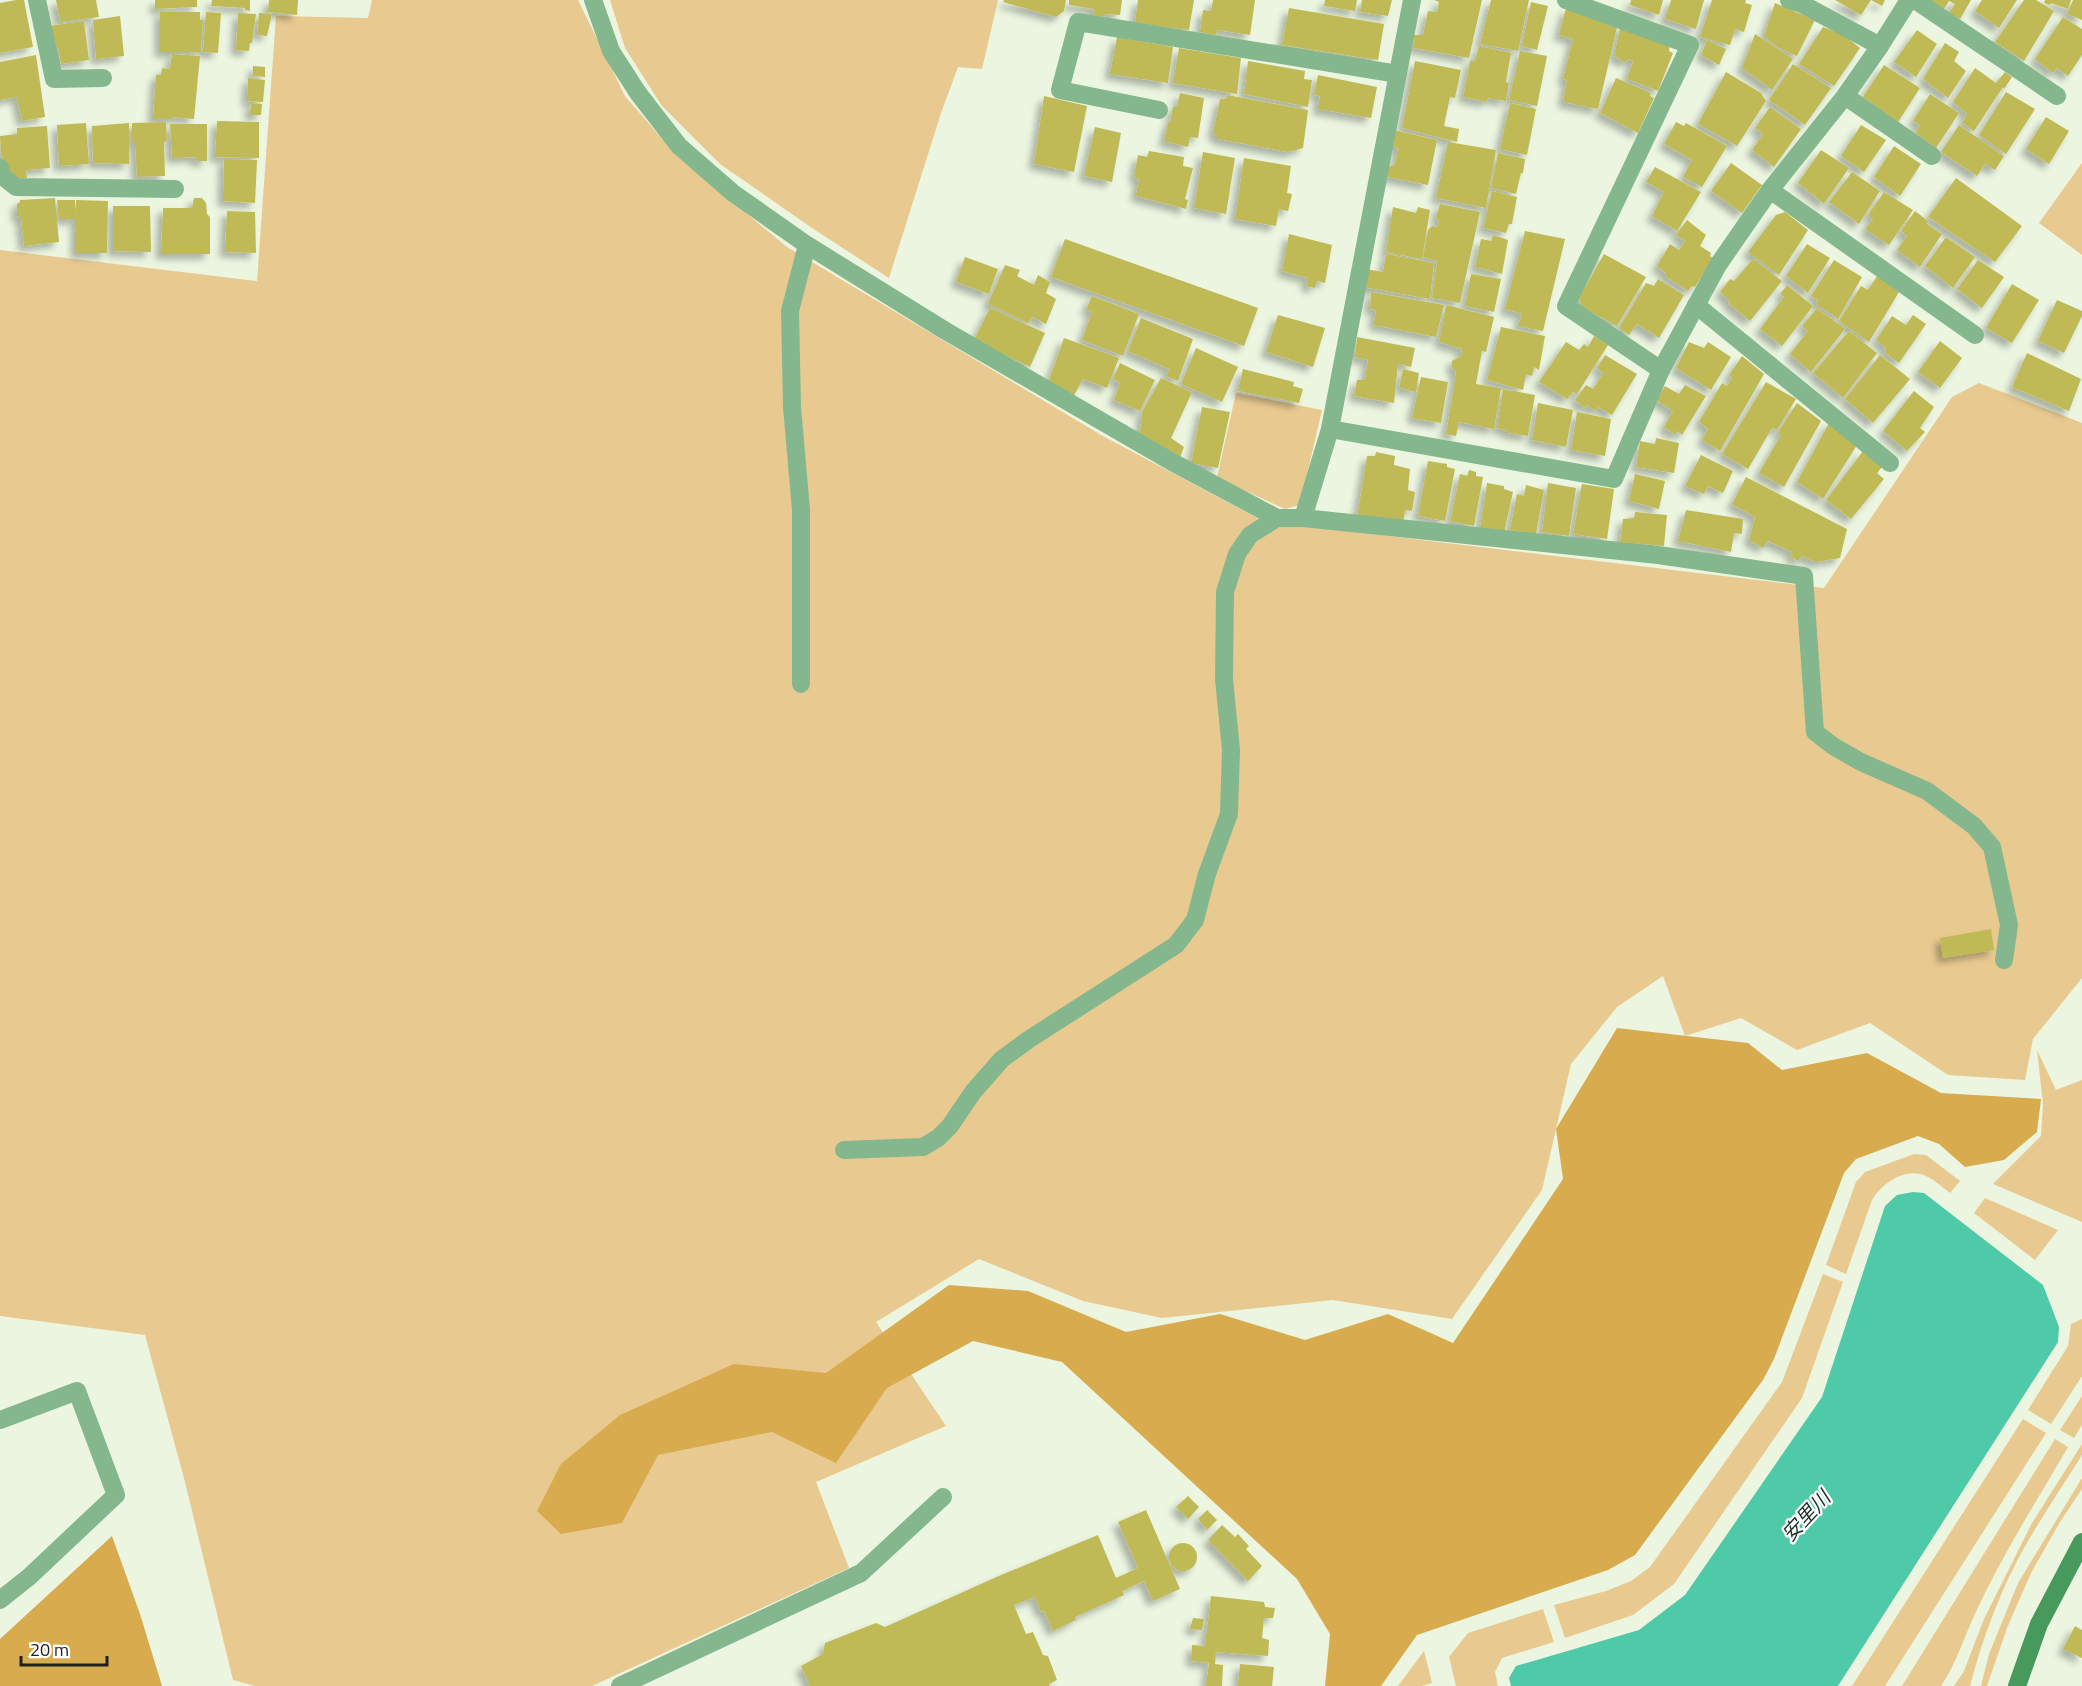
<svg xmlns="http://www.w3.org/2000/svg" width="2082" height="1686" font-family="'Titillium Web','Noto Sans JP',sans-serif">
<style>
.green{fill:#e8ca90}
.forest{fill:#d8ac4e}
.water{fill:#4ecaa8}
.building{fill:#c0ba56;filter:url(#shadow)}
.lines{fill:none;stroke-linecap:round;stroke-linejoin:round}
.street{stroke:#84b78d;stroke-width:18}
.secondary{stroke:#479a5c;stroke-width:18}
.labels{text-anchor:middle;stroke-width:4.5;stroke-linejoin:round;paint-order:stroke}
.water-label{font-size:20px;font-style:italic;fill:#1d322b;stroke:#fff}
</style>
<defs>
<filter id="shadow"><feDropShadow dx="-5.5" dy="5.5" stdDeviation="3" flood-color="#0004"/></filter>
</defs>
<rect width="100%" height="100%" fill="#ebf5e0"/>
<g class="green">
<path d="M372,0H578L625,96L677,156L787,247L1101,435L1263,521L1824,588L1952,397L1979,383L2082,423V978L2033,1039L2025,1080L1948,1075L1870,1023L1797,1050L1741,1018L1685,1036L1663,976L1617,1007L1571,1064L1542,1190L1452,1319L1333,1300L1162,1318L1083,1301L979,1259L876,1322L946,1426L816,1482L849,1568L592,1686H255L233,1680L184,1478L145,1335L0,1316V250L257,281L276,16L368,18Z"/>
<path d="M610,0H998L982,69L958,67L941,113L889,278L815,230L720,164L662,106L625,48Z"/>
<path d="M2082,163V255L2039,223Z"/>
<path d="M1236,393L1322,410L1300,505L1285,509L1217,478Z"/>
<path d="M2037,1050L2056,1090L2082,1080V1222L1993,1184L2041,1136L2043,1104Z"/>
<path d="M1914,1154L1926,1155L1960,1181L1950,1193C1942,1187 1932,1177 1921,1174C1901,1170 1882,1184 1872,1200L1846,1274L1826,1265L1856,1182L1865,1172Z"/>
<path d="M1985,1198L2058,1230L2035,1260L1974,1213Z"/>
<path d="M1823,1274L1843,1282L1802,1398L1674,1584L1633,1615L1565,1638L1554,1605L1606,1591L1631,1581L1650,1567L1782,1382Z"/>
<path d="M2082,1319V1376L2051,1424L2028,1410L2068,1346L2071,1324Z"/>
<path d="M2082,1396V1425L2074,1438L2060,1430Z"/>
<path d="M2023,1419L2046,1433L1885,1686H1852Z"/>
<path d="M2055,1439L2068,1447C2036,1502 2001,1557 1974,1616C1963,1640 1956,1664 1941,1686H1902Z"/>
<path d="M2082,1444V1455C2064,1484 2045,1512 2028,1541C2002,1586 1983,1636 1970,1686H1954L1964,1671L1984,1619L2032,1523Z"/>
<path d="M2082,1478V1489L2060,1522L2031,1573L2007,1628L1987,1686H1981L1989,1654L2018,1583Z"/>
<path d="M1543,1609L1554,1642L1502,1658L1495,1672L1498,1686H1456L1449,1657L1468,1633Z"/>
<path d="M1424,1651L1432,1683L1422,1686H1398Z"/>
</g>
<g class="forest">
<path d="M1617,1028L1748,1043L1782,1070L1867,1053L1941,1093L2041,1099L2037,1132L2004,1160L1965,1167L1939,1144L1918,1136L1856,1159L1844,1173L1774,1359L1763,1380L1635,1555L1608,1570L1417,1635L1381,1686H1325L1330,1634L1297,1579L1062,1362L973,1341L887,1388L836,1463L772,1432L658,1455L622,1523L561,1534L537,1511L561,1464L620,1415L734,1364L826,1373L949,1285L1028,1291L1126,1332L1220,1314L1305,1340L1388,1314L1453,1343L1563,1179L1556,1129Z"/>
<path d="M112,1536L140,1614L162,1686H0V1639Z"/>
</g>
<path class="water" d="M1913,1192L1924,1193L2043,1285L2059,1327L2058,1342L1838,1686H1511L1509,1678L1516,1666L1639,1630L1685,1595L1822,1397L1885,1206L1897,1195Z"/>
<g class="building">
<path d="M16,0H24L33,47L0,53V3Z"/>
<path d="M56,0H96L99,17L60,22Z"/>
<path d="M155,0H197V7L155,9Z"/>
<path d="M212,0H250V11L245,10V8L211,6Z"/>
<path d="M269,0H298L297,15L268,12Z"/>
<path d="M1004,0H1066L1064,11L1056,17L1003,2Z"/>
<path d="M1069,0H1122L1120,15L1106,14L1104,17L1093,15L1094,9L1069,5Z"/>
<path d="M1138,0H1194L1189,30L1135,23Z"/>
<path d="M1213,0H1255L1250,35L1217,30L1216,35L1200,32L1203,10L1211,11Z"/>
<path d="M1325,0H1357L1355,11L1324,6Z"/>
<path d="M1362,0H1392L1388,16L1360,12Z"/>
<path d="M1434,0H1482L1469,58L1414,48V35H1423L1428,11L1437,12L1439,2Z"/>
<path d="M1491,0H1529L1518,51L1480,44Z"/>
<path d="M1631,0H1663L1659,15L1630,5Z"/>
<path d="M1671,0H1704L1696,29L1665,19Z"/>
<path d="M1712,0H1746L1745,3L1752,5L1744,32L1735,29L1730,45L1700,37Z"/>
<path d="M1835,0H1885L1882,6L1871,0L1861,15Z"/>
<path d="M1930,0H1971L1960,19L1949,13L1955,4L1949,1L1944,9Z"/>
<path d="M1982,0H2017L1999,28L1975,11Z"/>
<path d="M2024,0H2036L2054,11L2024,61L1995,42Z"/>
<path d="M2045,0H2071L2068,9L2051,3L2050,5L2044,3Z"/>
<path d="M2073,0H2082V20L2067,14Z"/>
<path d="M1531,2L1548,6L1537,50L1522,46Z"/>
<path d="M1775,3L1815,20L1797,56L1777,47L1764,36Z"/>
<path d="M1289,8L1384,24L1378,60L1282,45Z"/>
<path d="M1566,8L1618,23L1598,109L1563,102L1567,80L1563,79L1573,39L1559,35Z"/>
<path d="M160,12H200V20H203L201,52H160Z"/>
<path d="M206,12L221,13L218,53L203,52Z"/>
<path d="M238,13L256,14L252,43H250L249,51L236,50Z"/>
<path d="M259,13L272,14L267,36L257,35Z"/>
<path d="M120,16L124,56L96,59L93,20Z"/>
<path d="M2063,17L2082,29V55L2068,76L2057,68L2053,73L2035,59Z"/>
<path d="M84,21L89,60L61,64L58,47H52L49,26Z"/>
<path d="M1621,24L1670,44L1669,51L1673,53L1658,91L1627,79L1633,61L1629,59L1625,62L1614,56Z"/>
<path d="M1823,27L1844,35L1860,48L1834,86L1799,64Z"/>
<path d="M1917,30L1937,44L1916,77L1894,62Z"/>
<path d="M1755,34L1793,59L1772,90L1742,68Z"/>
<path d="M1117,37L1173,47L1168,83L1110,74Z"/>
<path d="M1707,40L1726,49L1719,65L1701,55Z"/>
<path d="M1945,43L1959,52L1954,61L1966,71L1948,98L1923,79Z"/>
<path d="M1479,46L1511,53L1506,82L1509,83L1506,101L1488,98L1487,102L1463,97L1470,61H1475Z"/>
<path d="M1179,48L1241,58L1237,94L1173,83Z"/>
<path d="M1520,51L1547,56L1537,106L1509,100Z"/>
<path d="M172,54L200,56L194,119L172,117V119H153L156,75H161L162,68L170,69Z"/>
<path d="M36,55L45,117L22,121L17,97L0,100V62Z"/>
<path d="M1248,61L1305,71L1304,79L1312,80L1308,107L1244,94Z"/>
<path d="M1415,61L1461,70L1455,98L1450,97L1444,126L1459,129L1457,142L1402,128Z"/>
<path d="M1793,64L1831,88L1805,125L1769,100Z"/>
<path d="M1884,65L1920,88L1898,122L1863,97Z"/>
<path d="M253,66L265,67V77L253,76Z"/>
<path d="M1975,68L1996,83L2005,72L2012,77L2004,89L2003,87L1974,131L1962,123L1967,114L1953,102Z"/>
<path d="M1726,72L1761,93L1766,101L1737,146L1698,124Z"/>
<path d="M1318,75L1377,87L1371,118L1318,109L1320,96L1314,95Z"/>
<path d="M248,78L265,80L263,102L247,101Z"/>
<path d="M1616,78L1651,93L1650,96L1654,98L1638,133L1600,113Z"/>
<path d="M2006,92L2035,109L2006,154L1979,135Z"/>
<path d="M1180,93L1204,98L1198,138L1190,137L1188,147L1164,141L1168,123H1170L1173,107H1177Z"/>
<path d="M1930,94L1959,113L1936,148L1916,133L1920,125L1913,121Z"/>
<path d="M1227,95L1308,110L1303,148L1288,152L1218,139V136L1213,134L1220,99H1226Z"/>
<path d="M1044,96L1087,106L1074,172L1034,164Z"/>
<path d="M251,103L262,104L261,115H250Z"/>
<path d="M1510,103L1536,109L1527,155L1500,149Z"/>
<path d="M1770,107L1801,129L1774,167L1752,150L1763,134L1755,128Z"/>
<path d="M2046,117L2069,131L2049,164L2026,149Z"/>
<path d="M217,121L259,122V158L215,157Z"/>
<path d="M166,122L167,141L164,142L165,176L137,177L135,142H132V123Z"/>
<path d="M1676,122L1684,126L1686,123L1727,146L1702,187L1683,177L1692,160L1664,144Z"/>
<path d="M86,123L89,164L59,166L57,125Z"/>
<path d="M129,123V164L93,163L92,126Z"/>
<path d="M170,124H207V161H197L195,157L172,158Z"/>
<path d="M1861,125L1886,140L1864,172L1841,156Z"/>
<path d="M1959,125L2004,156L1995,170L1985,164L1977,176L1941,152Z"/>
<path d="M47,126L50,168L26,170L27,178H14L7,174L1,153L0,136L17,134V128Z"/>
<path d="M1095,127L1121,133L1112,182L1084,176Z"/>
<path d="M1394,130L1437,140L1428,185L1388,177L1385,172L1387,167L1395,165L1398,148L1390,144Z"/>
<path d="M1448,142L1496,150L1486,208L1436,198Z"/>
<path d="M1894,146L1921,164L1900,196L1874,177Z"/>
<path d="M1821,150L1849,168L1824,204L1798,183Z"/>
<path d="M1149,151L1184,157L1183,166L1193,168L1185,199L1188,200L1186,209L1136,196L1139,179L1134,177L1138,155L1147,157Z"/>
<path d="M1203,152L1235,158L1226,214L1194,208Z"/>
<path d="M1498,153L1525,159L1523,173H1521L1516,194L1491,188Z"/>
<path d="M1244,158L1291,166L1287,193L1292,194L1288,211L1279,209L1276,226L1235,219Z"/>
<path d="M224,159L257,160L255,203L223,201Z"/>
<path d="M1731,163L1762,185L1742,213L1711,191Z"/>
<path d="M1655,167L1701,192L1677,231L1652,216L1664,192L1646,182Z"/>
<path d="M1852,172L1880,191L1859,224L1829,202Z"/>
<path d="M1956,178L2022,226L1995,262L1928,217Z"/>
<path d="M1492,191L1517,197L1512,224H1509L1506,233L1483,228Z"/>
<path d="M1884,192L1913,210L1889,245L1865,229L1873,219L1868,215Z"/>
<path d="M55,198L59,242L24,246L21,217L17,216V204L20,202V200Z"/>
<path d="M194,198H202L206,203L207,214L210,217V254H161L163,208H192Z"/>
<path d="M57,200H75V219H59Z"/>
<path d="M76,200L108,201L107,253H76Z"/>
<path d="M1440,204L1480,212L1460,303L1432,298L1437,261L1423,257L1428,230L1432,226L1438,227L1439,221L1436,217Z"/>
<path d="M113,206H150L151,252L113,251Z"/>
<path d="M1393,207L1416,213L1418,207L1430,210L1422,259L1386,252Z"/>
<path d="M227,211L255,212L256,253L225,252Z"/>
<path d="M1915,211L1928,221L1927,224L1942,234L1920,267L1897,250L1907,236L1901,231Z"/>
<path d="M1785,212L1808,230L1779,275L1748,252L1776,215Z"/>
<path d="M1687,220L1706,235L1700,246L1711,253L1710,256L1713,258L1695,287L1692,286L1688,291L1665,276L1666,273L1657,266L1670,244L1679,250L1685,241L1676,235Z"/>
<path d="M1525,231L1565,239L1543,331L1518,326L1522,314L1505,309Z"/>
<path d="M1289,234L1332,245L1325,283L1317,281L1315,288L1306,286L1308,278L1282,271Z"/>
<path d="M1493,235L1508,240L1502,274L1475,267L1481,239L1491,241Z"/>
<path d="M1946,237L1975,257L1953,288L1925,266Z"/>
<path d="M1065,239L1258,308L1244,346L1051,277Z"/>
<path d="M1807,244L1830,258L1808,293L1786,276Z"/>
<path d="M1386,254L1434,263L1430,299L1363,287L1366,269L1383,272Z"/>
<path d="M1604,254L1646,277L1617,326L1582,307L1579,298Z"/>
<path d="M965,257L998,269L989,294L956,282Z"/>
<path d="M1753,259L1782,281L1750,321L1728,303L1730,301L1720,292L1730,279L1734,281Z"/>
<path d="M1834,260L1862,277L1838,319L1816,304L1818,300L1811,296Z"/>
<path d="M1978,260L2004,277L1982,308L1957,289Z"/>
<path d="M1005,265L1020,270L1017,276L1034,285L1038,275L1050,282L1046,293L1056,299L1046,324L1033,317L1028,323L988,304Z"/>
<path d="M1471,274L1501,279L1494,312L1465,306Z"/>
<path d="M1877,276L1899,292L1869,342L1839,321L1861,286L1868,290Z"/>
<path d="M1658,279L1684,295L1659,338L1637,324L1629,335L1619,328L1646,283L1654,286Z"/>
<path d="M2012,284L2039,300L2012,343L1986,328Z"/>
<path d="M1787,285L1813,306L1782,346L1760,329L1784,297L1780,294Z"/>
<path d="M1371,292L1444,305L1436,337L1374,325L1376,310L1370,309Z"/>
<path d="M1092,296L1139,314L1123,356L1082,340L1092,312L1086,310Z"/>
<path d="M2057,300L2082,311V316L2064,353L2038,341Z"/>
<path d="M1446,305L1494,317L1486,352L1482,351L1476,384L1501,388L1494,429L1459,422L1456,436L1446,434L1456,373L1452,367V361L1461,356L1462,349L1439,342Z"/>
<path d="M990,308L1045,333L1030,367L974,340Z"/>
<path d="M1817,308L1845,329L1811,372L1790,354L1808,331L1802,326Z"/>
<path d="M1278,315L1325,328L1313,367L1266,352Z"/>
<path d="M1913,315L1926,324L1899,363L1884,352L1886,348L1876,340L1892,316L1906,325Z"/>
<path d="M1141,318L1193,339L1178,381L1166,376L1169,369L1128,351Z"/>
<path d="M1501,327L1545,336L1539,370L1534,367L1532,376L1526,374L1523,390L1487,380Z"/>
<path d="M1849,331L1877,353L1843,398L1813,373Z"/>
<path d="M1594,336L1608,345L1577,394L1573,392L1567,399L1539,382L1566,342L1579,350L1584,344L1588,347Z"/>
<path d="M1357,337L1415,348L1411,367L1398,364L1394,403L1354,396L1357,380H1365L1368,360L1355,357Z"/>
<path d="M1064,338L1119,358L1107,388L1083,379L1073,397L1049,380Z"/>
<path d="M1940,341L1962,358L1940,388L1918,372Z"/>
<path d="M1689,342L1704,348L1708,342L1731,357L1711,390L1676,368Z"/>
<path d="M1196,348L1238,367L1222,402L1181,384Z"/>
<path d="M2027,353L2081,379L2069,411L2012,387Z"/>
<path d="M1605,355L1637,374L1612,415L1598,407L1596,411L1587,405L1585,408L1575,400L1586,385L1593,389L1603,373L1597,368Z"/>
<path d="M1880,355L1910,379L1873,423L1845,399Z"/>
<path d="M1742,356L1764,374L1720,451L1702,440L1708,429L1699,422L1722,383L1727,386L1732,378L1729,375Z"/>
<path d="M1120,363L1155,380L1140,411L1114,400L1120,383L1113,379Z"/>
<path d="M1243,369L1294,382L1293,386L1303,389L1299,403L1238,391Z"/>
<path d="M1403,369L1419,373L1416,392L1399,388Z"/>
<path d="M1421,377L1448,382L1441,423L1412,418Z"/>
<path d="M1161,378L1192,392L1171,438L1184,447L1179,460L1140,434L1142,412Z"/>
<path d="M1766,382L1796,399L1777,430L1772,428L1748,469L1722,454Z"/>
<path d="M1685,385L1706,396L1682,435L1677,431L1675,435L1664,427L1673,411L1656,400L1665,386L1679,394Z"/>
<path d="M1503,389L1535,395L1528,436L1508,433V431L1497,428Z"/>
<path d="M1914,391L1934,407L1920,428L1925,432L1907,451L1883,431Z"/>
<path d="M1538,403L1573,410L1566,447L1532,440Z"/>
<path d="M1797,403L1821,421L1784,487L1759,473L1781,435L1778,432Z"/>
<path d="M1202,407L1230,412L1218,468L1191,463Z"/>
<path d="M1577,412L1611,419L1605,456L1571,450Z"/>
<path d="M1830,421L1857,445L1823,499L1797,482Z"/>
<path d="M1656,438L1679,443L1674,473L1636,467L1640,441L1655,444Z"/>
<path d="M1863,451L1882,467L1877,473L1884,479L1851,519L1826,500Z"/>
<path d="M1376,452L1395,456L1394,465L1410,469L1408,490L1415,492L1412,511L1405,510L1403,524L1357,518L1367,456H1375Z"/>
<path d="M1701,455L1733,471L1723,493L1708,486L1704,494L1685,486Z"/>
<path d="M1428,461L1447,464V467L1455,469L1445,521L1418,516Z"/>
<path d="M1469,470L1476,472V476L1483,477L1474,526L1450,521L1460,474L1467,476Z"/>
<path d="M1635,474L1665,481L1659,509L1629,501Z"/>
<path d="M1746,477L1847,529L1840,558L1816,562L1802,556L1798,561L1790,556L1792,552L1768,541L1763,548L1749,540L1755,517L1732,504Z"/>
<path d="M1487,483L1504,486V489L1513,492L1504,533L1480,529Z"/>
<path d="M1548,483L1576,488L1569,536L1542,532Z"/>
<path d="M1582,484L1614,489L1607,539L1573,534Z"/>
<path d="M1526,485L1544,490L1536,534L1510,530L1517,494L1524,496Z"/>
<path d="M1686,510L1743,519L1742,534L1734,533L1731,552L1678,541Z"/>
<path d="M1635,512L1667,515L1664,546L1620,542L1623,519L1634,518Z"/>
<path d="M1991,929L1994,950L1943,958L1940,938Z"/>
<path d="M1188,1496L1199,1507L1188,1519L1176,1507Z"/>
<path d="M1146,1510L1180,1589L1153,1601L1144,1581L1122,1591L1124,1595L1075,1617L1076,1620L1053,1631L1044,1611L1041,1612L1035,1597L1014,1605L1026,1634L1033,1632L1043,1655L1048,1656L1057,1680L1049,1684V1686H810L801,1666L823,1654L825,1643L876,1623L885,1627L1001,1575L1098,1535L1116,1578L1138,1568L1118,1522Z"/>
<path d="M1207,1510L1217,1520L1207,1530L1198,1519Z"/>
<path d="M1222,1525L1235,1537L1238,1534L1249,1546L1246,1549L1262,1566L1248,1581L1208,1540Z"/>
<circle cx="1183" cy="1557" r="14"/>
<path d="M1211,1596L1264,1602L1265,1607L1275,1608L1273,1618H1264L1262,1638L1269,1640L1268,1656L1216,1652L1215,1664L1223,1665L1222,1686H1206L1209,1663L1191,1661L1192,1645L1205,1646Z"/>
<path d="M1193,1618L1204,1619L1202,1630L1190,1629Z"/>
<path d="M2075,1626L2082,1630V1658L2063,1649Z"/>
<path d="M1240,1664L1274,1667L1272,1686H1238Z"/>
</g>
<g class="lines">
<g class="street">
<path d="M37,0L54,79L103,78"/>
<path d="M593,0L611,51L638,93L679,146L733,193L807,245L944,330L1172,462L1277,518H1303L1658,555L1804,576L1815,732L1833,746L1861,762L1927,791L1974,826L1992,847L2009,925L2004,960"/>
<path d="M1566,0L1690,45L1566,306L1661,370"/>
<path d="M1789,0L1802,4L1880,46"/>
<path d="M1915,0L2057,96"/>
<path d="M1845,96L1932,156"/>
<path d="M1159,110L1060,90L1078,22L1398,74"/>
<path d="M0,168L2,176L16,187L175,189"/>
<path d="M1770,190L1975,335"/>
<path d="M1696,305L1890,463"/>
<path d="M1330,429L1614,479L1661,370L1718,265L1770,190L1845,96L1880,46L1909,0"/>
<path d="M1303,518L1330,429L1412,0"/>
<path d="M801,684V510L792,407L790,311L807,245"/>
<path d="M844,1150L923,1147L938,1138L950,1126L973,1092L1002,1059L1028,1040L1176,945L1195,920L1207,874L1229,814L1231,750L1224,679L1225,592L1237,554L1250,535L1277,518"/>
<path d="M0,1420L77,1391L116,1495L29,1577L0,1600"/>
<path d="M620,1686L861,1573L943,1497"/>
</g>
<path class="secondary" d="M2017,1686L2039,1624L2082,1542"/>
</g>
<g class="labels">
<g class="water-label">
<text transform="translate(1806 1516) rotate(-47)" y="7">安里川</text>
</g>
</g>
<path d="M21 1656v9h86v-9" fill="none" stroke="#1f221b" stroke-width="3"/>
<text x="30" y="1656" font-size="18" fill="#1f221b" stroke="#ffffff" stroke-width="4.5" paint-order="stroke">20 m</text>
</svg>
